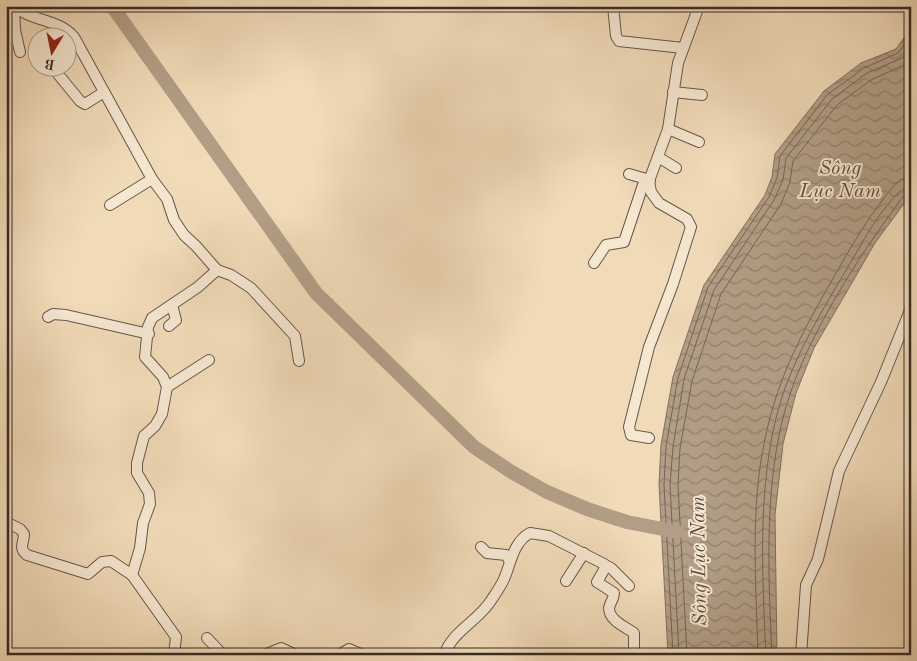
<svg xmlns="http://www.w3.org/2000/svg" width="917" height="661" font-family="'Old Standard TT',serif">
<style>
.water{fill:url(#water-waves);stroke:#82705f}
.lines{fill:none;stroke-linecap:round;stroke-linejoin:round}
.shore{stroke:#766456;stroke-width:1}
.river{stroke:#b29e86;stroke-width:14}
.minor-casing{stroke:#67574a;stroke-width:12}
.minor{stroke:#f6e7d1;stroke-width:10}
.labels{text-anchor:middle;stroke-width:4;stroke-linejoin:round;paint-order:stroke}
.water-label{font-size:20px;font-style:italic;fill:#5d4e42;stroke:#f6e7d1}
</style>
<defs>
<pattern id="water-waves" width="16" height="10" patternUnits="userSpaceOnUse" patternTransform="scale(1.25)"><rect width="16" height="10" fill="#b29e86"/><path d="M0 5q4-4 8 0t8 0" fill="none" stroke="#92816d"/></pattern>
</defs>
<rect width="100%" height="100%" fill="#f1dab8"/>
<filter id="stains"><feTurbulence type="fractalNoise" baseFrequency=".004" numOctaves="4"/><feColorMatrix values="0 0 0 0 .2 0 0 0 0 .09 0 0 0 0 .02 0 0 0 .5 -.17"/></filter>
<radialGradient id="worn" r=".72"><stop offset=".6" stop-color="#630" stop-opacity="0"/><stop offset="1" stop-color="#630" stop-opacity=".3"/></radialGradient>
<path class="water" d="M911,28V194L875,243L814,348L796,393L783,444L775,515L777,655H668L659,484L661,445L673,377L704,285L765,195L772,177L775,154L824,91L861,63L896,49Z"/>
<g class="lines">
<g class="shore">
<path d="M673,655L664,485L666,446L678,378L708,287L769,197L777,178L780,156L827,95L864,68L898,53L911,36"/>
<path d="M679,655L670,485L673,447L684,379L714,290L774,200L783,180L786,158L832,99L867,73L902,58L911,47"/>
<path d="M687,655L678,485L680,448L692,381L721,294L781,204L790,182L793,161L837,105L871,80L904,65L911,60"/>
<path d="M758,655C756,585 750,507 765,439C777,380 801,334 831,282C850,248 870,214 895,184L902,179L911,178"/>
<path d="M766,655C762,570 756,470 785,388C804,337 834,291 861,245C868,231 897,186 911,185"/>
<path d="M772,655C768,571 763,471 791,391C814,325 863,250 905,194L911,192"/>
</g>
<path class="river" d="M112,6L316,293L474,447L510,471L547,492L587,509L627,522L678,532"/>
<defs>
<g id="minor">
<path d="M14,6L15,30L20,52"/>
<path d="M15,6C31,22 58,18 74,37L152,179L167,199L174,220L184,235L196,246L217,270L198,287L152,318L148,327L145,357L163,377L167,387L162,414L155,426L144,436L137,463V473L149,493L150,504L143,523L140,548L132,575L176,637L174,655"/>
<path d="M613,6L616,36L619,41L683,48"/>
<path d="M53,38L60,31L68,33"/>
<path d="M53,68L80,101L85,104L104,92"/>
<path d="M673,92L702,95"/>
<path d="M668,129L699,142"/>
<path d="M658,157L676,168"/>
<path d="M629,174L650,180"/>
<path d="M110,205L152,179"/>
<path d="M594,263L606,245L624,242L643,185L649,181"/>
<path d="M217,270L231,275L251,288L295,336L299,361"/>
<path d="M48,317L53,314L66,315L149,334"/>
<path d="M169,326L176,320L172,305"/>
<path d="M167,387L209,360"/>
<path d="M649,438L631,435L629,427L649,347L673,284L691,227L687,219L659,203L651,192L649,181L668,129L678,63L699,6"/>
<path d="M6,522L20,529L24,534C24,543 18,548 27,555L88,574L102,562L111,561L132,575"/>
<path d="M481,547L487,553L506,555L509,560"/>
<path d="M605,565L611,568L629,586"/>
<path d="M566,581L584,553"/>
<path d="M207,638L223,655"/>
<path d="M264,655L281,648L296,655"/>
<path d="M339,655L349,649L363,655"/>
<path d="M444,655C453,630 479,621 492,599C496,593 501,586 504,579C511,563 513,542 530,533L549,536L604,564L605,568L597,582L614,593C614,599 610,602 609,608C609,621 626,627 634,633V655"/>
<path d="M801,655L806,585L818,559L839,471L881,382L911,308"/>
</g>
</defs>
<use href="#minor" class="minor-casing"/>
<use href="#minor" class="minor"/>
</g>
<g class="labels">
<g class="water-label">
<text x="840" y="174">Sông<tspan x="840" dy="23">Lục Nam</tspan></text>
<text transform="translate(698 561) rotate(-91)" y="7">Sông Lục Nam</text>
</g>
</g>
<rect width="917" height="661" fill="none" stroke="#f1dab8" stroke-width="25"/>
<rect x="8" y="8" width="902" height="646" fill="none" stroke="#392b25" stroke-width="2.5"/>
<rect x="12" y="12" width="892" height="636" fill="none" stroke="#392b25"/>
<g transform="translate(52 52) rotate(190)"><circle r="24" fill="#f6e7d1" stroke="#aa9c8c"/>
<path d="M0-4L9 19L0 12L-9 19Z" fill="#8f2418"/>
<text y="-8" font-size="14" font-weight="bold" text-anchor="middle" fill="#392b25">B</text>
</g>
<rect width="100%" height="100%" filter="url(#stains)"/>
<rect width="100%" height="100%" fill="url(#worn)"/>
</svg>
